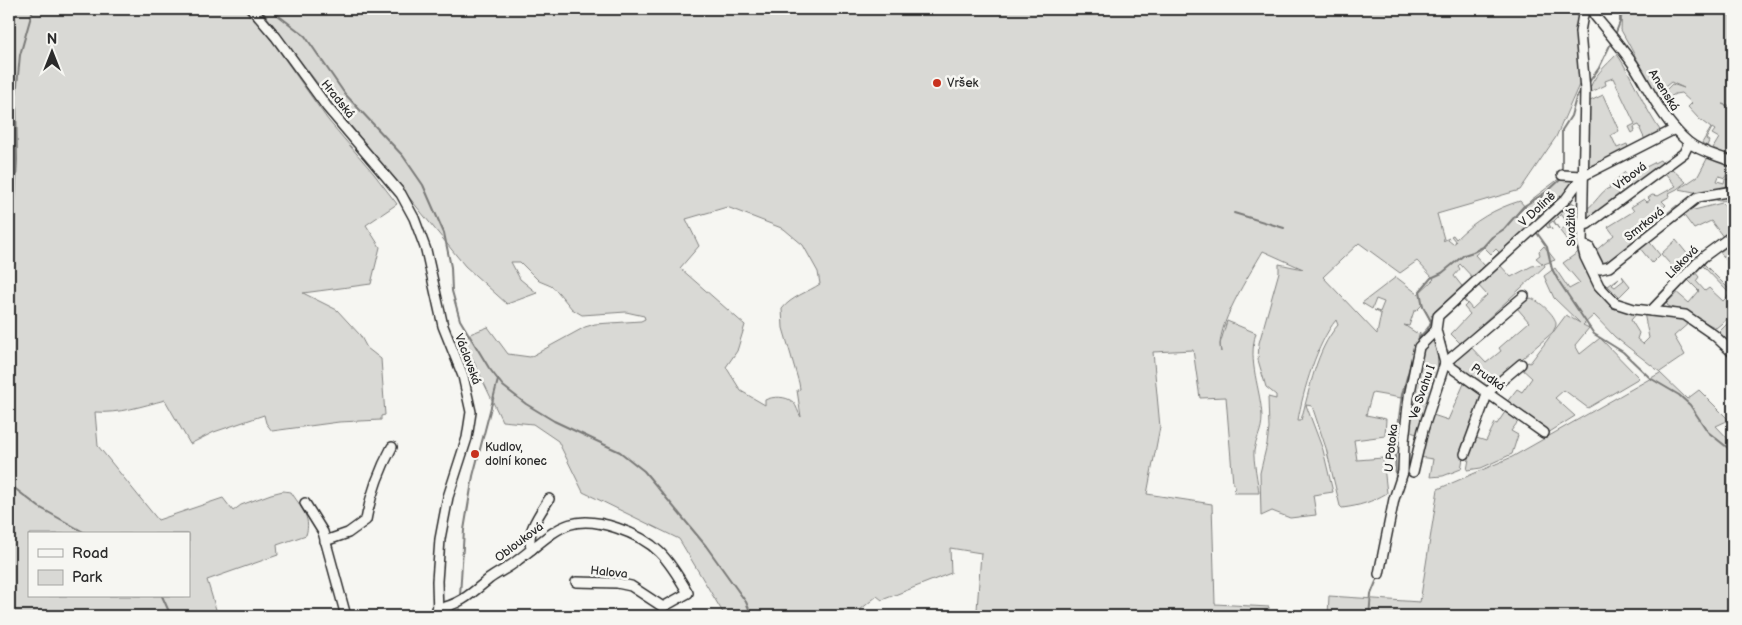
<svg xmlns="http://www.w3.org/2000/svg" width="1742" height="625" font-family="'Balsamiq Sans',sans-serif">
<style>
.green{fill:#d9d9d5;stroke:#828280;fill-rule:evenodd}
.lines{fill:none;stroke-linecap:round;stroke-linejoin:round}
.stream{stroke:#7a7a78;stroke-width:2}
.minor-casing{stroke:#2b2b2b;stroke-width:12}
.minor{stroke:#f6f6f2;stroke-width:9}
.poi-dot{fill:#c8321e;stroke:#f6f6f2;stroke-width:2}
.labels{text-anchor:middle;stroke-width:5;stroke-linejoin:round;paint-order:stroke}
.poi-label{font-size:12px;fill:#2b2b2b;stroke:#f6f6f2;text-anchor:start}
.street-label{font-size:12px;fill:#2b2b2b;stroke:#f6f6f2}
</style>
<rect width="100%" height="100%" fill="#f6f6f2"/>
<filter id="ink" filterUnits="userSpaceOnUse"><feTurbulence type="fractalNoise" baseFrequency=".02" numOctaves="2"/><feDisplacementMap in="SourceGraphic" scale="10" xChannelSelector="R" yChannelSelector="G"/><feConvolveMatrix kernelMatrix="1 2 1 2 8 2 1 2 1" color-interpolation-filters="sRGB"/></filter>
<g filter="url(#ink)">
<g class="green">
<path d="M9,9H243L262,27L328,120L374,174L397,204L366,225L380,247L371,284L303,293L337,310L360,335L367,348L381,359L385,415L381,416V420L339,422L272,431L266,423L264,415L214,432L190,444L165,400C142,406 119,414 95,412L98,446L158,520L223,498L233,511L241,505L271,494L283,491L291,492C300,506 312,517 306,535L277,545L278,555L207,580L218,616H9ZM29,534H189V596H29Z"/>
<path d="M261,9H1587L1582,78L1556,137L1520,190L1437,214L1444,239L1443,241L1449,238L1448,240L1453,244L1456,242L1451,236L1453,235L1456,239C1474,221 1496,208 1520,201L1525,207L1531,200L1560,178L1576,180L1569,194L1537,219L1525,207L1516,216L1530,231L1475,280L1460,264L1458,266L1460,269L1454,276L1465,290L1434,318L1431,315L1433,318L1430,321L1422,302V305L1416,311H1414L1409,326L1404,325L1418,334L1420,332L1401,398L1372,393L1366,415L1386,419L1385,436L1354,440L1357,460L1383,458L1387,493C1372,502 1359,506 1342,508L1340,506L1326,448L1312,406L1306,405L1323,450L1333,492L1313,495L1316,515L1290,518L1272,511L1261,516L1260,473L1267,444L1269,429L1268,397L1276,399V395L1266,387L1258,360L1259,343L1279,272V264L1303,269L1263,251C1250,274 1214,328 1221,352L1220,344L1227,321L1256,333C1247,362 1261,389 1262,417C1262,432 1256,438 1254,451C1253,460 1258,482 1259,493H1234L1235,486L1233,484L1226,397L1200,398L1193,350L1153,352L1160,427L1147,494L1212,504L1215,604L1269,607L1268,616H973L977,610L981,553L950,548L951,573L882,600L877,596L860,610L862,616H725L679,539L583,492L558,441L533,424L502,421L462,337L488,327L508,354L530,357L585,327L595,324L641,321L645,319L644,316L626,312L582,315L572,309L558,292L551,286L539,281L520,262H511L520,279L537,293L507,304L465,266L337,109ZM727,207L784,229L803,245L818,272L820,284C808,292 791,297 782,309L783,328L799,383L800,389L797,390L801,417C798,413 797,406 793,402C786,396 773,396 765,400V405L741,391L726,367L737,351L745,325L680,268L699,246L686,219ZM1359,243L1400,273L1417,261L1434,279L1418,294L1396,277L1362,303L1372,309L1376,299L1384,302L1380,312L1374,310L1381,314L1377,334L1323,277ZM1484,247L1491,254L1496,249L1499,252L1485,266L1475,255ZM1336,320L1338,325C1316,350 1310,389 1301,420H1298C1303,391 1317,343 1336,320Z"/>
<path d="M1622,9H1733V106L1722,104L1733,109V157L1713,148L1719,138L1712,134L1715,130L1712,128L1706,139L1709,141L1707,146L1702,143L1711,128L1699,119L1688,107L1692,103L1681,93L1675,94L1660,103L1662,94L1672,84L1684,88L1671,82L1656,94L1621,30Z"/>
<path d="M1617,54C1634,79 1644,108 1662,133L1646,142L1640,129L1641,128L1639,125L1634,127L1635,131L1632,133L1629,127L1635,124L1613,78L1605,81L1606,85L1589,93C1591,77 1607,65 1617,54Z"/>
<path d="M1603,95L1619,131L1611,135L1617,148L1627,144L1629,150L1587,167L1588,125L1590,124L1588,102Z"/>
<path d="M1708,157L1733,168V170H1728L1725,178L1719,176L1717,181L1724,183L1725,179L1733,180V200L1719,201L1699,193L1679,189L1698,176Z"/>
<path d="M1660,160L1663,164L1588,220H1585V210C1595,205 1602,189 1610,188L1609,186L1625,172L1627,175L1640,168L1642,169Z"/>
<path d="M1671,168L1686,182L1677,189L1669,193L1670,196L1662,201L1666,205L1663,208L1667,213L1677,205L1679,208L1610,262H1601L1594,252L1614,235L1608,227L1634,211L1631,207L1644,199L1647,202L1650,200L1648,198L1652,195L1658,196L1676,186L1664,172Z"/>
<path d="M1572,202L1577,206L1572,212C1579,225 1582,235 1574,249L1560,231L1567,225L1566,223L1567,222L1561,214L1554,221L1559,229L1553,221L1549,224L1552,230L1550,227L1548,228L1545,224Z"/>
<path d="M1722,203L1728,210L1733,209V231L1724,238L1711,221L1694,229L1682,213Z"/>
<path d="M1648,240L1660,255L1652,263L1639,247Z"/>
<path d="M1676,240L1693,261L1679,274L1661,254Z"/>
<path d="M1733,242V269L1720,252Z"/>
<path d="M1544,246L1555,260L1544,264L1545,266L1470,335L1473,339L1451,357L1444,355L1442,341L1443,340L1446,343L1443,346L1452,354L1461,344L1451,334L1470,314L1464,307L1467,304L1463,300L1460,302L1459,301L1463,298L1472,309L1487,295L1477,284L1499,264L1511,277L1532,266L1543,264L1536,258L1540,255L1539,251Z"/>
<path d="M1580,251C1584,256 1585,263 1588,269C1600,296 1608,307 1638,312L1631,320L1639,333L1637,339L1643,344L1649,338L1644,313L1684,318L1709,334V338L1690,322L1674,336L1685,355L1660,372L1615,337L1594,315L1583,325L1589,328L1575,345L1580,354L1600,338L1639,378L1588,408L1564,390L1555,398L1575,416L1548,433L1506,403L1517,389L1522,392L1532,378L1521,368L1528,362L1530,363L1566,315L1580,323L1554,298L1544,276L1555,268L1569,289L1580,283L1563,263Z"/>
<path d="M1704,264L1732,292L1733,291V314L1716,328L1690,314L1668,306L1665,301L1675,291L1689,303L1699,291L1687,279L1695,272L1699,277L1696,281L1705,291L1709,288L1723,301L1730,294L1702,265Z"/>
<path d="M1622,276L1630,286L1619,297L1608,286L1619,278L1612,285L1615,287L1624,280Z"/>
<path d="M1531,298C1539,301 1556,315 1556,324C1556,327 1554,329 1553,332L1487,389L1449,362L1469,345L1486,363L1501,351L1499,348L1529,322L1517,308L1502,321L1499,318C1507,314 1524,300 1531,298Z"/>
<path d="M1733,318V352L1718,338V333Z"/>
<path d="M1437,336L1438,376L1417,434L1407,431L1422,348Z"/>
<path d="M1660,373L1687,399L1699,390L1729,420L1716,426L1733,444V616H1328L1329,596L1420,602L1438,489L1512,457Z"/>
<path d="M1466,379L1485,393L1469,427L1461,469L1443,476L1430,477L1433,459L1419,457L1430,414L1448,420Z"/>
<path d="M1507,409L1520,419L1511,431L1518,435L1512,454L1481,468L1467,470L1473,437L1486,441L1495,423L1497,424Z"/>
</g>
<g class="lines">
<g class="stream">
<path d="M270,9L305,36L345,94L403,156L423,185L444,233L451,267L452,291L460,320L489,368L503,386L526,404L554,421L620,452L644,471L706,546L746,602L752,616"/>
<path d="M1615,35L1620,22V9"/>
<path d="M1587,85L1599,68L1612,41"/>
<path d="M1562,172V130L1571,116L1576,98L1582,89"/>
<path d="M1234,213L1284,228"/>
<path d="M1538,220L1542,195"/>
<path d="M1537,230V233L1547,247L1552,269L1558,280L1594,334L1623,352L1650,378L1679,395L1690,405L1708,432L1733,452"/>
<path d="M9,246L14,223L17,160L16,96L20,55L33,9"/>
<path d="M1416,345C1420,331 1428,334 1431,321L1423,307L1420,291L1431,278L1442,273L1464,255L1473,252L1483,247L1492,237L1504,229L1524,206L1548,191L1561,179"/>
<path d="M1396,482L1395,448L1402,395L1412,359"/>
<path d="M9,484L39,507L87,534"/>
<path d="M162,596L171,616"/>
<path d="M460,596L464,530L473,476L498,380"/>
<path d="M459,616L460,604"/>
<path d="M1369,616L1371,594L1378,577"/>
</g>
<defs>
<g id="minor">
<path d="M252,9L276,37L327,107L401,194L414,218L426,250L443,326L463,376L471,412L467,438L448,497L440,539L437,581L438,616"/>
<path d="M1584,9L1580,32L1585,90L1582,245L1585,257L1599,286L1615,303L1634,309L1685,315L1714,335L1733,353"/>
<path d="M1592,9L1595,16C1608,32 1623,49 1635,67C1651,93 1664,122 1688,142C1700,152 1719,156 1733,162"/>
<path d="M1562,175L1583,176"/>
<path d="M1583,225L1588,224L1684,153L1689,143"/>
<path d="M1582,245L1589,247L1600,269L1609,267L1698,197L1733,191"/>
<path d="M1651,311L1703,257L1733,235"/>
<path d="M1544,433L1445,363L1436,330L1438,316L1566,199L1583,176L1675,129"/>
<path d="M1465,454L1488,392L1521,364"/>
<path d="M1413,472L1423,430L1445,363L1524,296"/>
<path d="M305,503L323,532L346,616"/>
<path d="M325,541L348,533L366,520C371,492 379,471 392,447"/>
<path d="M532,549C524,534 541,512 549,499"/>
<path d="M1379,574L1394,499L1403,472L1404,441L1409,397L1419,347L1436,330"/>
<path d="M576,582L617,583L631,586L663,607"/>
<path d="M437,609C460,605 472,593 489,579C499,572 510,567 518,560C555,532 567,511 617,528C656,541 668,558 688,593L663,607"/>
</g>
</defs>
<use href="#minor" class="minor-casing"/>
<use href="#minor" class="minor"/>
</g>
</g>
<g class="poi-dot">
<circle cx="937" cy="83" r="5"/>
<circle cx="475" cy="454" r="5"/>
</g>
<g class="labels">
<g class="poi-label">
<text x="947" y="87">Vršek</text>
<text x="485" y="451">Kudlov,<tspan x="485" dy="14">dolní konec</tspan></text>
</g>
<g class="street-label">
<text transform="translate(1664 90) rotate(58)" y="4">Anenská</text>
<text transform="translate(338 99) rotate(51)" y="4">Hradská</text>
<text transform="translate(1630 176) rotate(-37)" y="4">Vrbová</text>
<text transform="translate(1537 209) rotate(-43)" y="4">V Dolině</text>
<text transform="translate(1644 224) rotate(-38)" y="4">Smrková</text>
<text transform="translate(1571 227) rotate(-91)" y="4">Svažitá</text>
<text transform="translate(1682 262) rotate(-45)" y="4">Lísková</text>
<text transform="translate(468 359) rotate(69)" y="4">Václavská</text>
<text transform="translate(1488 377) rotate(35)" y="4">Prudká</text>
<text transform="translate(1422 392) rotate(-71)" y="4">Ve Svahu I</text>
<text transform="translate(1391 448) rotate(-84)" y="4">U Potoka</text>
<text transform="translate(519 542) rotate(-37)" y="4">Oblouková</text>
<text transform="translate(609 572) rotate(6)" y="4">Halova</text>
</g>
</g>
<rect width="1742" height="625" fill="none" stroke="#f6f6f2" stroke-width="30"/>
<rect x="15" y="15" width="1712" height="595" fill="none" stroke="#2b2b2b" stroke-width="2" filter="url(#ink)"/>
<rect x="28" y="532" width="162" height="65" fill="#f6f6f2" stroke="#a5a5a2"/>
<rect x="38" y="549" width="25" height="8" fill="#f6f6f2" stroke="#a5a5a2"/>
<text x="72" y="558" font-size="15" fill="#2b2b2b">Road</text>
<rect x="38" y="570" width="25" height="15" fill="#d9d9d5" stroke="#a5a5a2"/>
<text x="72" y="582" font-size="15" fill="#2b2b2b">Park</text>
<g transform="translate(52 52)" stroke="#f6f6f2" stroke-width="4" paint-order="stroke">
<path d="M0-4L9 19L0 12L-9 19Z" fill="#2b2b2b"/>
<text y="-8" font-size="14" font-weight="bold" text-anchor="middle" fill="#2b2b2b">N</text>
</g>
</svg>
